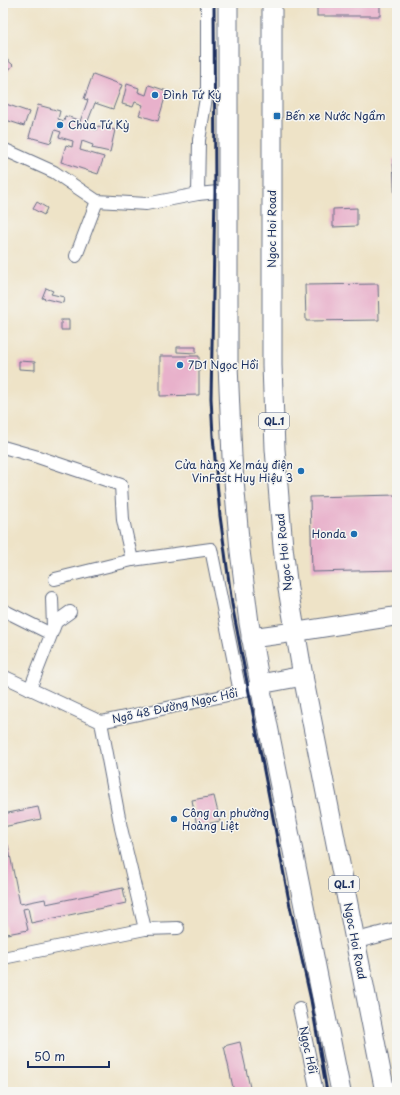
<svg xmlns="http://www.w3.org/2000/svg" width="400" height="1095" font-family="'Playpen Sans',sans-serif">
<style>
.building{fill:#e8b1cb}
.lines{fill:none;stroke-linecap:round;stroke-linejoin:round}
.minor-casing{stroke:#656e83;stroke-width:14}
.tertiary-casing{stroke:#656e83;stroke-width:17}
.primary-casing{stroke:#656e83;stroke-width:20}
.trunk-casing{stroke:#656e83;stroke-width:21}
.minor{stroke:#fff;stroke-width:12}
.tertiary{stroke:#fff;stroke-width:15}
.primary{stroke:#fff;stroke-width:18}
.trunk{stroke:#fff;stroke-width:19}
.rail{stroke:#1b2f5e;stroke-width:3}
.poi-dot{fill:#1f6fb2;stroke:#f6f6f2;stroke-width:1.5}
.labels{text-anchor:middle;stroke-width:3;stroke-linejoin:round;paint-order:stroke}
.shield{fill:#f6f6f2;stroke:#5d6b8a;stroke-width:1}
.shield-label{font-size:10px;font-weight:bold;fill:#1b2f5e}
.poi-label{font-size:11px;fill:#1b2f5e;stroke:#f6f6f2;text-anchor:start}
.street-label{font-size:11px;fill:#1b2f5e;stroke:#f6f6f2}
</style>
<rect width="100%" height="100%" fill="#f6f6f2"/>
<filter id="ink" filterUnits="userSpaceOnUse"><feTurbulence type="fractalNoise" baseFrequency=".025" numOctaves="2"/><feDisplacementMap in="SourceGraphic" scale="8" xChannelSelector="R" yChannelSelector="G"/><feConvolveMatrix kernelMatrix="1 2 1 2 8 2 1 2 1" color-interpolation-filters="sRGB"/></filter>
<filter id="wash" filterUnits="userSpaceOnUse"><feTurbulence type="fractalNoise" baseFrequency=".012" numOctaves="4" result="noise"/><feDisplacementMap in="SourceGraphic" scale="16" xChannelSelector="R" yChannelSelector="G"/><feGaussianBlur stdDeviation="0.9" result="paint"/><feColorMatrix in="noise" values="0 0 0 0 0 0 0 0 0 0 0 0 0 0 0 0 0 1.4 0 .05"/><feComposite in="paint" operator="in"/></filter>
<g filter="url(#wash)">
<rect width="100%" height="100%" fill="#eee3c7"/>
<g id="blocks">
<g class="building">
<rect x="317" y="3" width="63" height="13"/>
<path d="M3,56L13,65L3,77Z"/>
<path d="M93,74L122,85L113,109L95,103L86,126L96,130L98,126L115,130L110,152L92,148L93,145L82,141L80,150L104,157L98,174L61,162L66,145L72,147L73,141L59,137L61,132L55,130L51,143L29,137L38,105L60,111L58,119L64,121L65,116L79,120L78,123L79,124L88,100L84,99Z"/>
<path d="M127,84L139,88L138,92L146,95L149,85L167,91L158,121L139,115L143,105L135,102L133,107L122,104Z"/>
<path d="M3,103L29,112L24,126L3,119Z"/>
<path d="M397,158V207H395L393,159Z"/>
<path d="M37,202L47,208L44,215L33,209Z"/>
<path d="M357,208V226L333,227V209Z"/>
<path d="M378,284L379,320L306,321L305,285Z"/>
<path d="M46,288L53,291L51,294L64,297L63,303L42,298Z"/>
<rect x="61" y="320" width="8" height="10"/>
<path d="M177,347H196V353L177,352Z"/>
<path d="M160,356H199V395L160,396Z"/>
<path d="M19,361L35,362V370L19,369Z"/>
<path d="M397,495V570L312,572L310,497Z"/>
<path d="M214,796L220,821L197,826L192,800Z"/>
<path d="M38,807L41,819L3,827V814Z"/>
<path d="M8,845L20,904L45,899L46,904L123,888L126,903L31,923L28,908L23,909L28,930L7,934L3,916V846Z"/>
<path d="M240,1042L251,1092H234L224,1046Z"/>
</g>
</g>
</g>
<g filter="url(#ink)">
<use href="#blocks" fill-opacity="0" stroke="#656e83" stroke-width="1"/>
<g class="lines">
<defs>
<g id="minor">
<path d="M3,149L54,172L97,201L146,204L198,194L228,191"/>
<path d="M198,194L199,140L207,92V3"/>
<path d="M76,256L97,201"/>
<path d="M3,447L38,457L121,485L123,520L132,560L211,549L240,692"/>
<path d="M55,579L132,560"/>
<path d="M52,598L53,627"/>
<path d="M3,610L51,634"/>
<path d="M3,676L101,722L223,696L249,689L260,684"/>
<path d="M30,689L56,622L70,612"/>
<path d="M101,722L121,828L145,929"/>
<path d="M3,958L145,929L178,928"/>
<path d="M299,1008L317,1092"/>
</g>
<path id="tertiary" d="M355,941L397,930"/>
<path id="primary" d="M295,632L397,616"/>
<g id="trunk">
<path d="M228,3V365L232,457L240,551L249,623L263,701L341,1092"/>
<path d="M272,3V365L275,449L283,547L288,589L303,676L385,1092"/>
<path d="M251,638L295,632"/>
<path d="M260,684L303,676"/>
</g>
</defs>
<use href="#minor" class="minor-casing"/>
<use href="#tertiary" class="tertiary-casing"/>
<use href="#primary" class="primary-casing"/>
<use href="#trunk" class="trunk-casing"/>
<use href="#minor" class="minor"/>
<use href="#tertiary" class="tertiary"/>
<use href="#primary" class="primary"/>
<use href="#trunk" class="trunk"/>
<path class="rail" d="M214,3L215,192L211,398L213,436L220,516L232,604L290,906L311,1000L327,1092"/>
</g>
</g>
<g class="poi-dot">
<circle cx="155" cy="95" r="4"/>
<rect x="273" y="112" width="8" height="8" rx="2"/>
<circle cx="60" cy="125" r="4"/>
<circle cx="180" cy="365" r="4"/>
<circle cx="301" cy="471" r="4"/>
<circle cx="354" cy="534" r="4"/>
<circle cx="174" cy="819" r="4"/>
</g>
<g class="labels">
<g class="shield">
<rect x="259" y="413" width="30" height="16" rx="3"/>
<rect x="329" y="876" width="30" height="16" rx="3"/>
</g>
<g class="shield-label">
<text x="274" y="425">QL.1</text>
<text x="344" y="888">QL.1</text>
</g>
<g class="poi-label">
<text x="163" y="99">Đình Tứ Kỳ</text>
<text x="285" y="120">Bến xe Nước Ngầm</text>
<text x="68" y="129">Chùa Tứ Kỳ</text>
<text x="188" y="369">7D1 Ngọc Hồi</text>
<text x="293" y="469" text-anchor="end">Cửa hàng Xe máy điện<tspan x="293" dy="13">VinFast Huy Hiệu 3</tspan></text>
<text x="346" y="538" text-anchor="end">Honda</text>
<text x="182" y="817">Công an phường<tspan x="182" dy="13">Hoàng Liệt</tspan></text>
</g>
<g class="street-label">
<text transform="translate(272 229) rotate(-90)" y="4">Ngoc Hoi Road</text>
<text transform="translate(284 552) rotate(-96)" y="4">Ngoc Hoi Road</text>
<text transform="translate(175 706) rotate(-12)" y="4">Ngõ 48 Đường Ngọc Hồi</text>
<text transform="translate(355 941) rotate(79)" y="4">Ngoc Hoi Road</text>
<text transform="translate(308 1050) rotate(78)" y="4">Ngọc Hồi</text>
</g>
</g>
<rect width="400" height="1095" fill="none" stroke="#f6f6f2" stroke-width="16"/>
<path d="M28 1061v6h81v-6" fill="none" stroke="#1b2f5e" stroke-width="2"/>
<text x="34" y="1061" font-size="12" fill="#1b2f5e" stroke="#f6f6f2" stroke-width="3" paint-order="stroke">50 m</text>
</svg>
